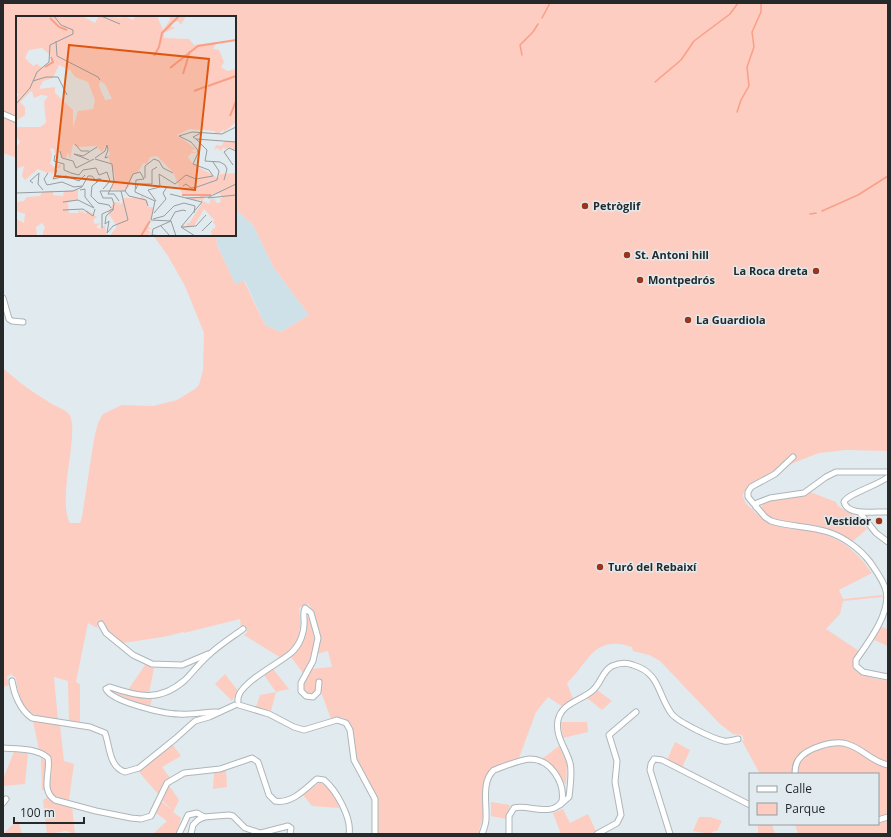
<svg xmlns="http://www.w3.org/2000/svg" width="891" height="837" font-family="'Open Sans',sans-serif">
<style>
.built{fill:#cfe1e8}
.green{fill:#fccdc0}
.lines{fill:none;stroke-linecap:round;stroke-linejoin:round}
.stream{stroke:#fa9f87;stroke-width:1.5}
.minor-casing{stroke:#adb6ba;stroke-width:7}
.minor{stroke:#fff;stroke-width:5}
.poi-dot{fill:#9c3419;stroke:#e1ebef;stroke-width:1.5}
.labels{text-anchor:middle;stroke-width:3;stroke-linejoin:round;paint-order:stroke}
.poi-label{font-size:11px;font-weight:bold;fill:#25292a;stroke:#e1ebef;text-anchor:start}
.inset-river{fill:none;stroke:#fa9f87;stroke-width:2}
.inset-road{fill:none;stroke:#969da0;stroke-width:1}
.view{fill:#de570e;fill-opacity:0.15;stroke:#de570e;stroke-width:2}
.inset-edge{fill:none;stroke:#25292a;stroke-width:2}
</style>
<rect width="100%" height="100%" fill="#e1ebef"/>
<path class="built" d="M235,208L253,225L274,268L309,315L281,332L265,325L245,281L235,285L217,244L216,235H235Z"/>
<g class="green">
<path d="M3,3H888V451L845,450L819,453L775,470L748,485L743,494C743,501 747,505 752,509C779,536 799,524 831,537C848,544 861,557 872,573L839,590L843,599L882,595L883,597L843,601L840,614L826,629L859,651C840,675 871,677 888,681V834H798L795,824H878V774H760L742,741L744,740L742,735L733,734L720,724L660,661L649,655L633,651L632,647C593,634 589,663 567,683L573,699L563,707L548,697L536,712L519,758L496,767L488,772L483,784V817L478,834H378L376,794L357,759L352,726L344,718L339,717L331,719L321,692L322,680L317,681V689L312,694H307L303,689L304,683L311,669L332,667L328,651L317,654C322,636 317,623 310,606L308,604L299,608C302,631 300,643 281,658L244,635L247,632V629L244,626L241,627L240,619L184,633V632L163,637L123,643L106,629L102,621L98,622L97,628L88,623L76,682L80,684V722L69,721L68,681L54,677L58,720C27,714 20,712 16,678L12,675L11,671V674L7,677L9,685L3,687V368C18,382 34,393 52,404C57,407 64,409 68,413C82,426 56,498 70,523H80L82,517L94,439L98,423L103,414L122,405L153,406L177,400L195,389L199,385L203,370L204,333L185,286L168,256L153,235H216L217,245L235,284L244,281L265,325L281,332L309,315L274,268L253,225L235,208V17H17V158L3,153Z"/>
<path d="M810,492L836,502L838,506L853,515L867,529L852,542C841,535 831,529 818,526C799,521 773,526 761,508L763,503C778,498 795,500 810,492Z"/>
<path d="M308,615C318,636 315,653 303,673L291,657L303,642Z"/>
<path d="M881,627L888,629V646L874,640Z"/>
<path d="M145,665L154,668L149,693L128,690Z"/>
<path d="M273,669L289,689L276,692L271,711L256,707L260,695L276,692L264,675Z"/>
<path d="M225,674L238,691L232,701L215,684Z"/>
<path d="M597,690L612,701L602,710L587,698Z"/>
<path d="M111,691L137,698L152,699L150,706L131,701Z"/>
<path d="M33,721L60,725L64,761L74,764L69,800C36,795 57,778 51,760C50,756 43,753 39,750Z"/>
<path d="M587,722L588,732L563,738L561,722Z"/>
<path d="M675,742L690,750L682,768L667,760Z"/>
<path d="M173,745L181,756L162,767L170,778L162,785L158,794L138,771Z"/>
<path d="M559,746L567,764L566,785L555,768L542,759Z"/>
<path d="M14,752L28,753L25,784L3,786V779Z"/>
<path d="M41,757L46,762L44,780L45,790H42Z"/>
<path d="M226,770L227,787L213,789L214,773Z"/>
<path d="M319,783C329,784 337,800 339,808L312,806L303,795Z"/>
<path d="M168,784L179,800L173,812L181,818L176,834H153L167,821L156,813L161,801L173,811L161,799Z"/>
<path d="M48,797L57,803L72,806L75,834L66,831L47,834L43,800Z"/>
<path d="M491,802L510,805L506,819L491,816Z"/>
<path d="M563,809L570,823L588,814L596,831L591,834H561L553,813Z"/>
<path d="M699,817H710L722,821L717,831H714L711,834L693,831Z"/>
<path d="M18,820L22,834H3Z"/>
<path d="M758,824H772L775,834H758Z"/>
</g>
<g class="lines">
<g class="stream">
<path d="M542,18L550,3"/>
<path d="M522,55L520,45L533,32L538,24"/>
<path d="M655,82L681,60L694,41L730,14L738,3"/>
<path d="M737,112L741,100L749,86L747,67L754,47L752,32L761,12V3"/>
<path d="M822,211L858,195L888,176"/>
<path d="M810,214L816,213"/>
</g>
<defs>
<g id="minor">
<path d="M3,114L17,120"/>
<path d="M3,298L9,319L12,321L23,322"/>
<path d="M793,457L775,474L751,487L748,492V497L765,517L771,521C790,527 810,526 828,532C844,537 860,549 870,562C876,571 884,581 886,591C891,613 868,643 856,660V666L863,672L888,677"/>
<path d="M888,477C879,485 847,494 844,502C848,517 876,511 888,512"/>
<path d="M756,507L757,503L770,498L804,493L826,477L836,472H888"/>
<path d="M861,514L876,533L888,542"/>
<path d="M101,624L106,633L133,655L152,664L182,665L208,654"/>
<path d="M12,681C14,694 20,710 32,718L90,727L105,733C110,747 109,767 125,772L139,768L175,739L195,721L209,717L235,705"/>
<path d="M238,701C235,685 280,663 291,653C300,645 305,632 304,620C304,615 303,612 305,608L311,613L318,638L313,661L301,683V691L306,696L313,697L318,692L319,682"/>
<path d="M239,705L269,714L294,727L304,730L337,720L346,723L350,730L354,760L375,799V834"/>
<path d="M217,712C204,712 191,715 179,714C165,714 112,702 106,689L110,687C139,697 160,702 185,680C194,671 201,661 211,653C221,644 232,637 243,629"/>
<path d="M3,748C17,749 37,748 48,758C51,772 40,790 55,800L96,811L131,818L141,819L151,816L167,783L184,773L220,769L252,758L258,762L269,795L275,801C292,804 305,789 317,779L324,780C336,790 352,818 349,834"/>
<path d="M795,774C795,769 795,764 799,759C807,748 833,740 847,744C862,748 872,762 888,765"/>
<path d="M3,803L6,799"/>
<path d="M560,805L569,797C570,789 572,770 570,763C566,748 555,737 558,720C562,703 580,701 592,691C601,684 602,671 612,666C619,663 626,662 633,665C660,673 657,693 671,713C676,721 713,739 724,741C729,742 733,740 738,739"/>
<path d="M878,820L888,817"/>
<path d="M261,833L288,826L291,828L290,834"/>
<path d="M179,834L188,815L197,813L204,817"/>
<path d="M191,834L193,825L198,820L204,817L229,815L233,816L245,828L263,834"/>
<path d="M482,834C484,829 486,824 486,819C487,804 481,781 494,770C505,766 519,760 530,759C551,759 565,783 562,801C552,818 529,804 514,808L509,816V834"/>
<path d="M597,834L617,823L621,815L615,782L617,761L609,735L636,712"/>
<path d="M670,834L650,770L651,764L654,759L662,760L750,805"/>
</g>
</defs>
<use href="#minor" class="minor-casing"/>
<use href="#minor" class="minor"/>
</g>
<g class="poi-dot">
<circle cx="585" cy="206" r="4"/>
<circle cx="627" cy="255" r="4"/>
<circle cx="816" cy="271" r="4"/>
<circle cx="640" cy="280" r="4"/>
<circle cx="688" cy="320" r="4"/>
<circle cx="879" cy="521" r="4"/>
<circle cx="600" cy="567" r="4"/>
</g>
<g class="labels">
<g class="poi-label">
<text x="593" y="210">Petròglif</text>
<text x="635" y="259">St. Antoni hill</text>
<text x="808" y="275" text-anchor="end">La Roca dreta</text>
<text x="648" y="284">Montpedrós</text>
<text x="696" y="324">La Guardiola</text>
<text x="871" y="525" text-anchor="end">Vestidor</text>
<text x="608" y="571">Turó del Rebaixí</text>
</g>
</g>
<g transform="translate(16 16)">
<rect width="220" height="220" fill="#e1ebef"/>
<path d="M0,0H66L79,7L83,0L106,2L108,0L117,4L120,0H141L147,14L154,4L153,0H170L165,9L162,5L157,7L155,10L159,12L148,17V22L173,23L178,29L201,26L197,33L203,34L208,46L205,51L211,55L220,53V106L207,117L208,113L203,118H199V115L174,113L161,119L180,133L175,135L182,137H175L172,141L177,148L202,162L204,158L220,157V220H196L195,215L200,210L197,206L198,204L188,193L178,210L172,212H167L166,211V210L169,208L167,211H172L170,208L174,206L186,187L185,184H176L171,182H184V179L167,180L157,156L141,140L134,141L131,148L127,147L122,156L117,158L113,171L108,175L95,173L99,160L92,140L89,142L94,138L91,128L86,136L80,130L62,131L57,128L54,143L52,136L50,142L46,141L44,134L39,140L38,133L34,132L36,139L34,148L40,152L45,147L44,152H40L35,160L36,156L31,157L22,153L9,164L6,160L8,150L2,152L0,161V132L4,126L0,119V111H24L30,107L28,86L32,80L25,79L18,82L16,75L14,76L4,86L9,91V99L0,105V83L3,78L0,77ZM26,32L35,40V45L30,50L25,51L21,48L17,50L9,42L13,34ZM43,49L55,55L59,61L72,66L79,84L77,93L62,95L57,112V94L39,77V71L23,73L27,65L37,62ZM84,65L89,68L96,83L89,84L83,70ZM203,177L207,182H204L205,186L200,187L199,183H195L193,188L187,185L189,180ZM209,125L220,126L219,134L213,131L209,133L207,131L205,135L201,132L198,134L200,129L205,130ZM62,174V184L52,186L53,197H62L63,194L66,197L65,193L69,198L71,194L81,201L77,204L79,208L85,207L80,211L84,213L89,209L90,217L94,220H26L29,211L26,207L20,211L21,220H0V203L8,207L9,198L0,195V186L8,185L11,181L24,180L26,176L37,175V179L47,180L48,175ZM125,179L132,186L131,190L138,192L132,211L136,213H131L135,217L131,220H94L101,210L92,197L98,186L106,187L100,189L106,188L107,182H125Z" fill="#fccdc0" fill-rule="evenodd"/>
<path class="inset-river" d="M34,2L43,11L51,14M138,40L143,31L146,17L163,0M29,51L37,46L35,41M154,52L182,30L220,24M167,58L174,35M192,70L220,60M178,75L191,70M214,100L220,85M166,179H195M125,220L134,205"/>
<path class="inset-road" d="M85,0L104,8M40,25L41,40L82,61L84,64M17,65L30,61H42L51,79M0,88L14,72L21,56L33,46L34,29L57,18V14L45,9L38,0M163,120L176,116L206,118L220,111M180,123L191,134L189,145L204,146L209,149L211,153L208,164M180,123L220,126M180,123L177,121L185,117M59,128L65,135H73M44,135L46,142L57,145L60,152L78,143M39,139L38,145L48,148V154L55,157L63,159L67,154L80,152L83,159L91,156L94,165L87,173M79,142L89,135L91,129L92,134L89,142L92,141M79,143L96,148L98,166L92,178H98L103,185M73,144L58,138L67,140L81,131M217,149L208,136L213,132L220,135M41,154L37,163L50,160L63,165L69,159M32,157L28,163L31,169L46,166L58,171L66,170M129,162V150L138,143L143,145L147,152L157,157M81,163H85L76,170L75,180L82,187L93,189L95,192M17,167L14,165L23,157L22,168L27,174M167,170L170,168L175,172L181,171L201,164L203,155L197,146M120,173L122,168H136V154L141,151M109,175L113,180L130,184L132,190M0,177L57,175L66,171L72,160H76L81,166M154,178L170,182M192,182L220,179M140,185L132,174L144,171L143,158L159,168L170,159L180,163L197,160L193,154L177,148L182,137L181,133L175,126L163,120M47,186L62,184L78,192L69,181V173L64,174M98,193L90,200L89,208L93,205L91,217L97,210L112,204L105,175M47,194L67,193L77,200L79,193M138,197L150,183L147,177L151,171M137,203L148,200L158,190L168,187L179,190L178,197M154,205L159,196L167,194L170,195M145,210L154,220M166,211L180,210L190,199M86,212V198L97,193L98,188L96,182H87L84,175H109L117,158L124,156L128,163L120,164L119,176L139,185L135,204L155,205L160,220M186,215L196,205M146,220L136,219L137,213L155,205M179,220L165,211L186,186L170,182L193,181L220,168"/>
<path class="view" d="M53,29L193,43L179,174L39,160Z"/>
<rect width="220" height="220" class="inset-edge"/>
</g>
<rect width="891" height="837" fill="none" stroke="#25292a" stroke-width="8"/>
<rect x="749" y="773" width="130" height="52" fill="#e1ebef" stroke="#969da0"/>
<rect x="757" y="786" width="20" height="6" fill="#ffffff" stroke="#969da0"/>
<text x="785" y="793" font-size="12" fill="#25292a">Calle</text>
<rect x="757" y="803" width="20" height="12" fill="#fccdc0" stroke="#969da0"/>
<text x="785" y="813" font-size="12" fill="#25292a">Parque</text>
<path d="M14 817v6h70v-6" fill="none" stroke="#25292a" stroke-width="2"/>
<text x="20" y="817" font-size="12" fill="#25292a" stroke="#e1ebef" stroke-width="3" paint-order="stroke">100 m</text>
</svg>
